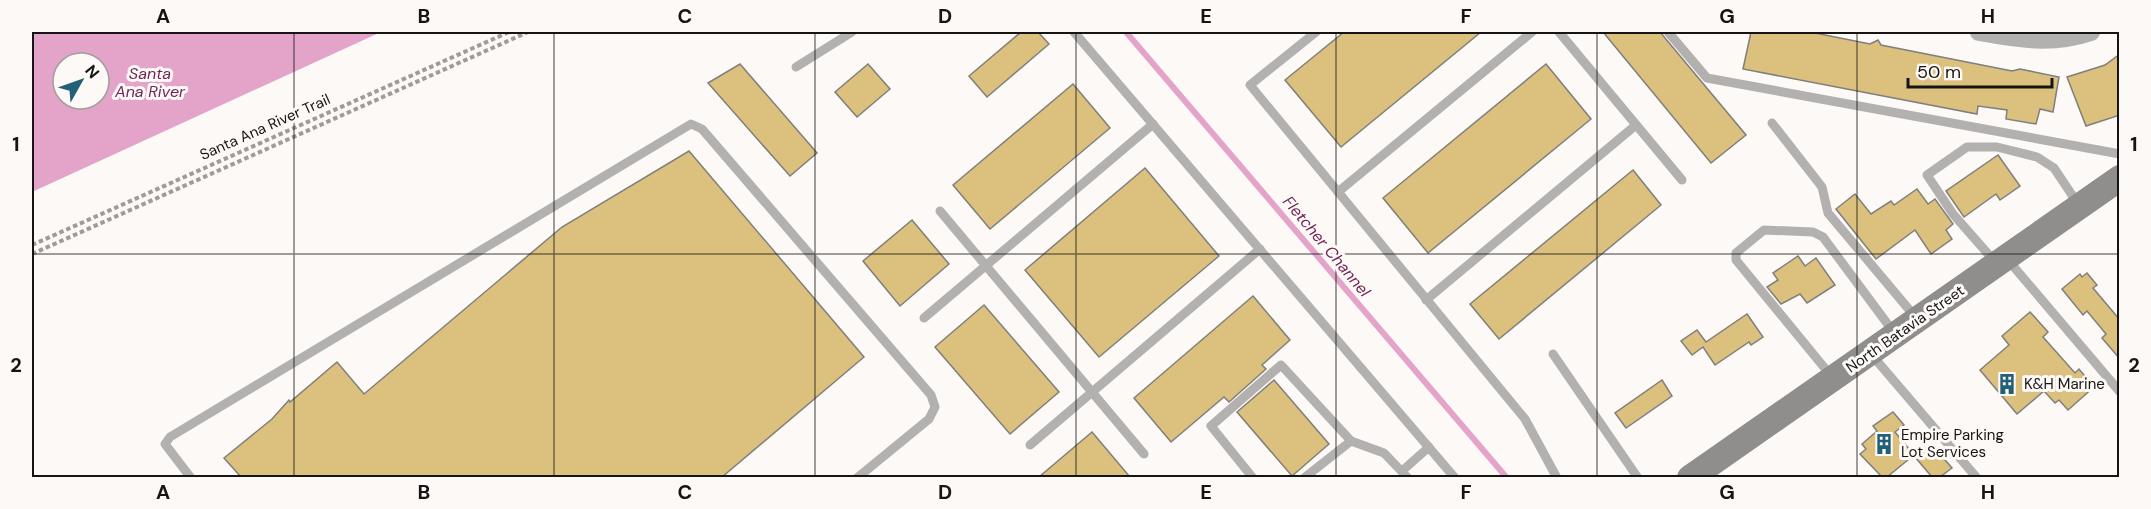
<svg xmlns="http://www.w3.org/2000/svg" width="2151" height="509" font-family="'DM Sans',sans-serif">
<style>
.water{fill:#e4a3c9;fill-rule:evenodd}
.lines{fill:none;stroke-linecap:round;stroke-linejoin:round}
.stream{stroke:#e4a3c9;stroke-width:6}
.building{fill:#dcc07e;stroke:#807f7b;stroke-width:1.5}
.path{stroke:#9e9b99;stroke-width:4;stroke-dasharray:4.5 3;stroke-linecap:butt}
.lane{stroke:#b3b0b0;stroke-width:9}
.street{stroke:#b3b0b0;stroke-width:18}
.secondary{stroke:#908d8d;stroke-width:26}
.grid{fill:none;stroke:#161514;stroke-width:1.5;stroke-opacity:0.55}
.labels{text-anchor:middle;stroke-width:6;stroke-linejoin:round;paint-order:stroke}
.street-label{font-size:15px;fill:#161514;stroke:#fdf9f6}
.poi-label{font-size:15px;fill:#161514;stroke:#fdf9f6;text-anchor:start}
.water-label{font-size:16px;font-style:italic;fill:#6f2555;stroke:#fdf9f6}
.neatline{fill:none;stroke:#161514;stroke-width:2}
.grid-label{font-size:20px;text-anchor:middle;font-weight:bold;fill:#161514}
</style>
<rect width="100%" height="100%" fill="#fdf9f6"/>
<path class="water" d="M32,32H381L32,192ZM63,63H99V99H63Z"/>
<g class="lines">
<path class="stream" d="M1126,32L1507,478"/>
</g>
<g class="building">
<path d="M1021,32H1038L1049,44L987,97L969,76Z"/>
<path d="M1344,32H1481L1341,147L1285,80Z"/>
<path d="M1603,32H1660L1746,135L1711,163Z"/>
<path d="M1751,32H1810L1870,44L1878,40L1881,45L2012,71L2020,69L2059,77L2053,112L2040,109L2036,124L2006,119L2007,110L1978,106L1977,114L1743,69Z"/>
<path d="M2120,54V115L2086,126L2067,77L2105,65Z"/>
<path d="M740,64L817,153L790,176L708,83Z"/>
<path d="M868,64L890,89L857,117L835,92Z"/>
<path d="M1546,64L1591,119L1428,253L1383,198Z"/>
<path d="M1073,84L1110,128L990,229L953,185Z"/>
<path d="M689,151L864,357L722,477H241L224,458L272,419L289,400L290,402L337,362L364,394L562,227Z"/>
<path d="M1998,155L2020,186L2000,200L1996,194L1964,217L1946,191Z"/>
<path d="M1145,168L1219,256L1099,357L1025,270Z"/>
<path d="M1633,170L1661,205L1499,339L1470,304Z"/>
<path d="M1917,189L1928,204L1935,199L1953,224L1946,230L1952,239L1931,254L1915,230L1876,259L1836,209L1855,194L1871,214L1891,201L1894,205Z"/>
<path d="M912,220L949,264L900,306L863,261Z"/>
<path d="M1798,256L1805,266L1816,258L1835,285L1807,303L1800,294L1781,304L1767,287L1778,280L1773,273Z"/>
<path d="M2087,273L2097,285L2093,288L2120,320V359L2102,338L2106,334L2087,311L2083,315L2062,289L2080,274L2082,277Z"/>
<path d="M1253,296L1290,340L1262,365L1266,369L1229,402L1224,397L1171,442L1134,398Z"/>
<path d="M984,305L1059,392L1010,434L935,347Z"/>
<path d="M2030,312L2048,332L2043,337L2075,373L2079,369L2094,387L2068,410L2059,400L2055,403L2044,391L2017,414L1980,370L2009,345L2002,336Z"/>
<path d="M1747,314L1763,337L1751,345L1749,342L1715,365L1703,347L1692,355L1681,341L1697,330L1706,342Z"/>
<path d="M1274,380L1329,444L1292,476L1237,412Z"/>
<path d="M1662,380L1672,396L1626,428L1615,413Z"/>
<path d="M1893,412L1904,425L1895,432L1914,455L1887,477H1882L1860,454L1866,449L1862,444L1877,431L1873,426Z"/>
<path d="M1092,432L1130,477H1039Z"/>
<path d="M1931,444L1952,468L1940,477H1932L1915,457Z"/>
</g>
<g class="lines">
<g class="path">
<path d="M32,245L509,32"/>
<path d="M32,254L528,32"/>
</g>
<g class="lane">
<path d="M1074,32L1455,478"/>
<path d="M1316,32L1250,85L1525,419L1557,478"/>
<path d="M1559,32L1682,180"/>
<path d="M1668,32L1707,78L2120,154"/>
<path d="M796,67L852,32"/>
<path d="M1772,123L1822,187L1828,213L1917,319"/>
<path d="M1338,192L1532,32"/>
<path d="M940,211L1144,454"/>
<path d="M2008,260L2120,392"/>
<path d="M1996,263L1953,214L1927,175L1967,147H1997L2037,157L2054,168L2078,204"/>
<path d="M1426,300L1636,125"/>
<path d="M924,318L1153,124"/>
<path d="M1553,354L1638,478"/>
<path d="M1871,354L1977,478"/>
<path d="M1832,377L1736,260V253L1764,230L1813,232L1823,237L1895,334"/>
<path d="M1030,445L1260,249"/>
<path d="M1402,471L1429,447"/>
<path d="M191,478L165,444L170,437L691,124L702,129L931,395L935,407L929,419L857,478"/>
<path d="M1253,478L1211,426L1281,365L1351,441L1384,453L1408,478"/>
<path d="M1304,478L1351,441"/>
</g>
<path class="street" d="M1979,32C2018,39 2053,45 2091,32"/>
<path class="secondary" d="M1690,478L2120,178"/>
</g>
<path class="grid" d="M294,32V478M554,32V478M815,32V478M1076,32V478M1336,32V478M1597,32V478M1857,32V478M32,254H2120"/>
<defs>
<symbol id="building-bare" viewBox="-9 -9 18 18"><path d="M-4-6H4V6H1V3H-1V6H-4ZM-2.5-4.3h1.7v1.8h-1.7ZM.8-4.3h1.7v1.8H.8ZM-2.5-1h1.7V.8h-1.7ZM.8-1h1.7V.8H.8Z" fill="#216076" stroke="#fdf9f6" stroke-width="2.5" paint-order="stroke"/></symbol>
</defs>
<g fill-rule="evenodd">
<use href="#building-bare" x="1992" y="369" width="30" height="30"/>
<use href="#building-bare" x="1869" y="429" width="30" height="30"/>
</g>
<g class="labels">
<g class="street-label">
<text transform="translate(265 127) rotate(-24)" y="5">Santa Ana River Trail</text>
<text transform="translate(1905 329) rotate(-35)" y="5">North Batavia Street</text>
</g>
<g class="poi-label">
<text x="2024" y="389">K&amp;H Marine</text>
<text x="1901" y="440">Empire Parking<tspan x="1901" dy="17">Lot Services</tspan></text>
</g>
<g class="water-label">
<text x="150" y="79">Santa<tspan x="150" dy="18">Ana River</tspan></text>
<text transform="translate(1327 246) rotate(50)" y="6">Fletcher Channel</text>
</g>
</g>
<rect width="2151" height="509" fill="none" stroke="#fdf9f6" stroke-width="66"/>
<g transform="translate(81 81) rotate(50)"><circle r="28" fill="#fdf9f6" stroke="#a19e9c" stroke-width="1.5"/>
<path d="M0-4.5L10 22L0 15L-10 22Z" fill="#216076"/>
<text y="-9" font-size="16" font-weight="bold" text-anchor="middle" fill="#161514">N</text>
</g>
<path d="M1908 78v9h144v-9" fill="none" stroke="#161514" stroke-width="3"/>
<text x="1917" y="78" font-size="18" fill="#161514" stroke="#fdf9f6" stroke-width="4.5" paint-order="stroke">50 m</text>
<rect x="33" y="33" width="2085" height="443" class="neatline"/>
<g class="grid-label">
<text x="163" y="23">A</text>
<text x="424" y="23">B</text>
<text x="685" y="23">C</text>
<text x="945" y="23">D</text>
<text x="1206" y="23">E</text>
<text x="1466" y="23">F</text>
<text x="1727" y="23">G</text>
<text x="1988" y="23">H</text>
<text x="16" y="151">1</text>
<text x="2134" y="151">1</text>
<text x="16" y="372">2</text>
<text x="2134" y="372">2</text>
<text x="163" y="499">A</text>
<text x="424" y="499">B</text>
<text x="685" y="499">C</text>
<text x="945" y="499">D</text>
<text x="1206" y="499">E</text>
<text x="1466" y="499">F</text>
<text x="1727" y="499">G</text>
<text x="1988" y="499">H</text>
</g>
</svg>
